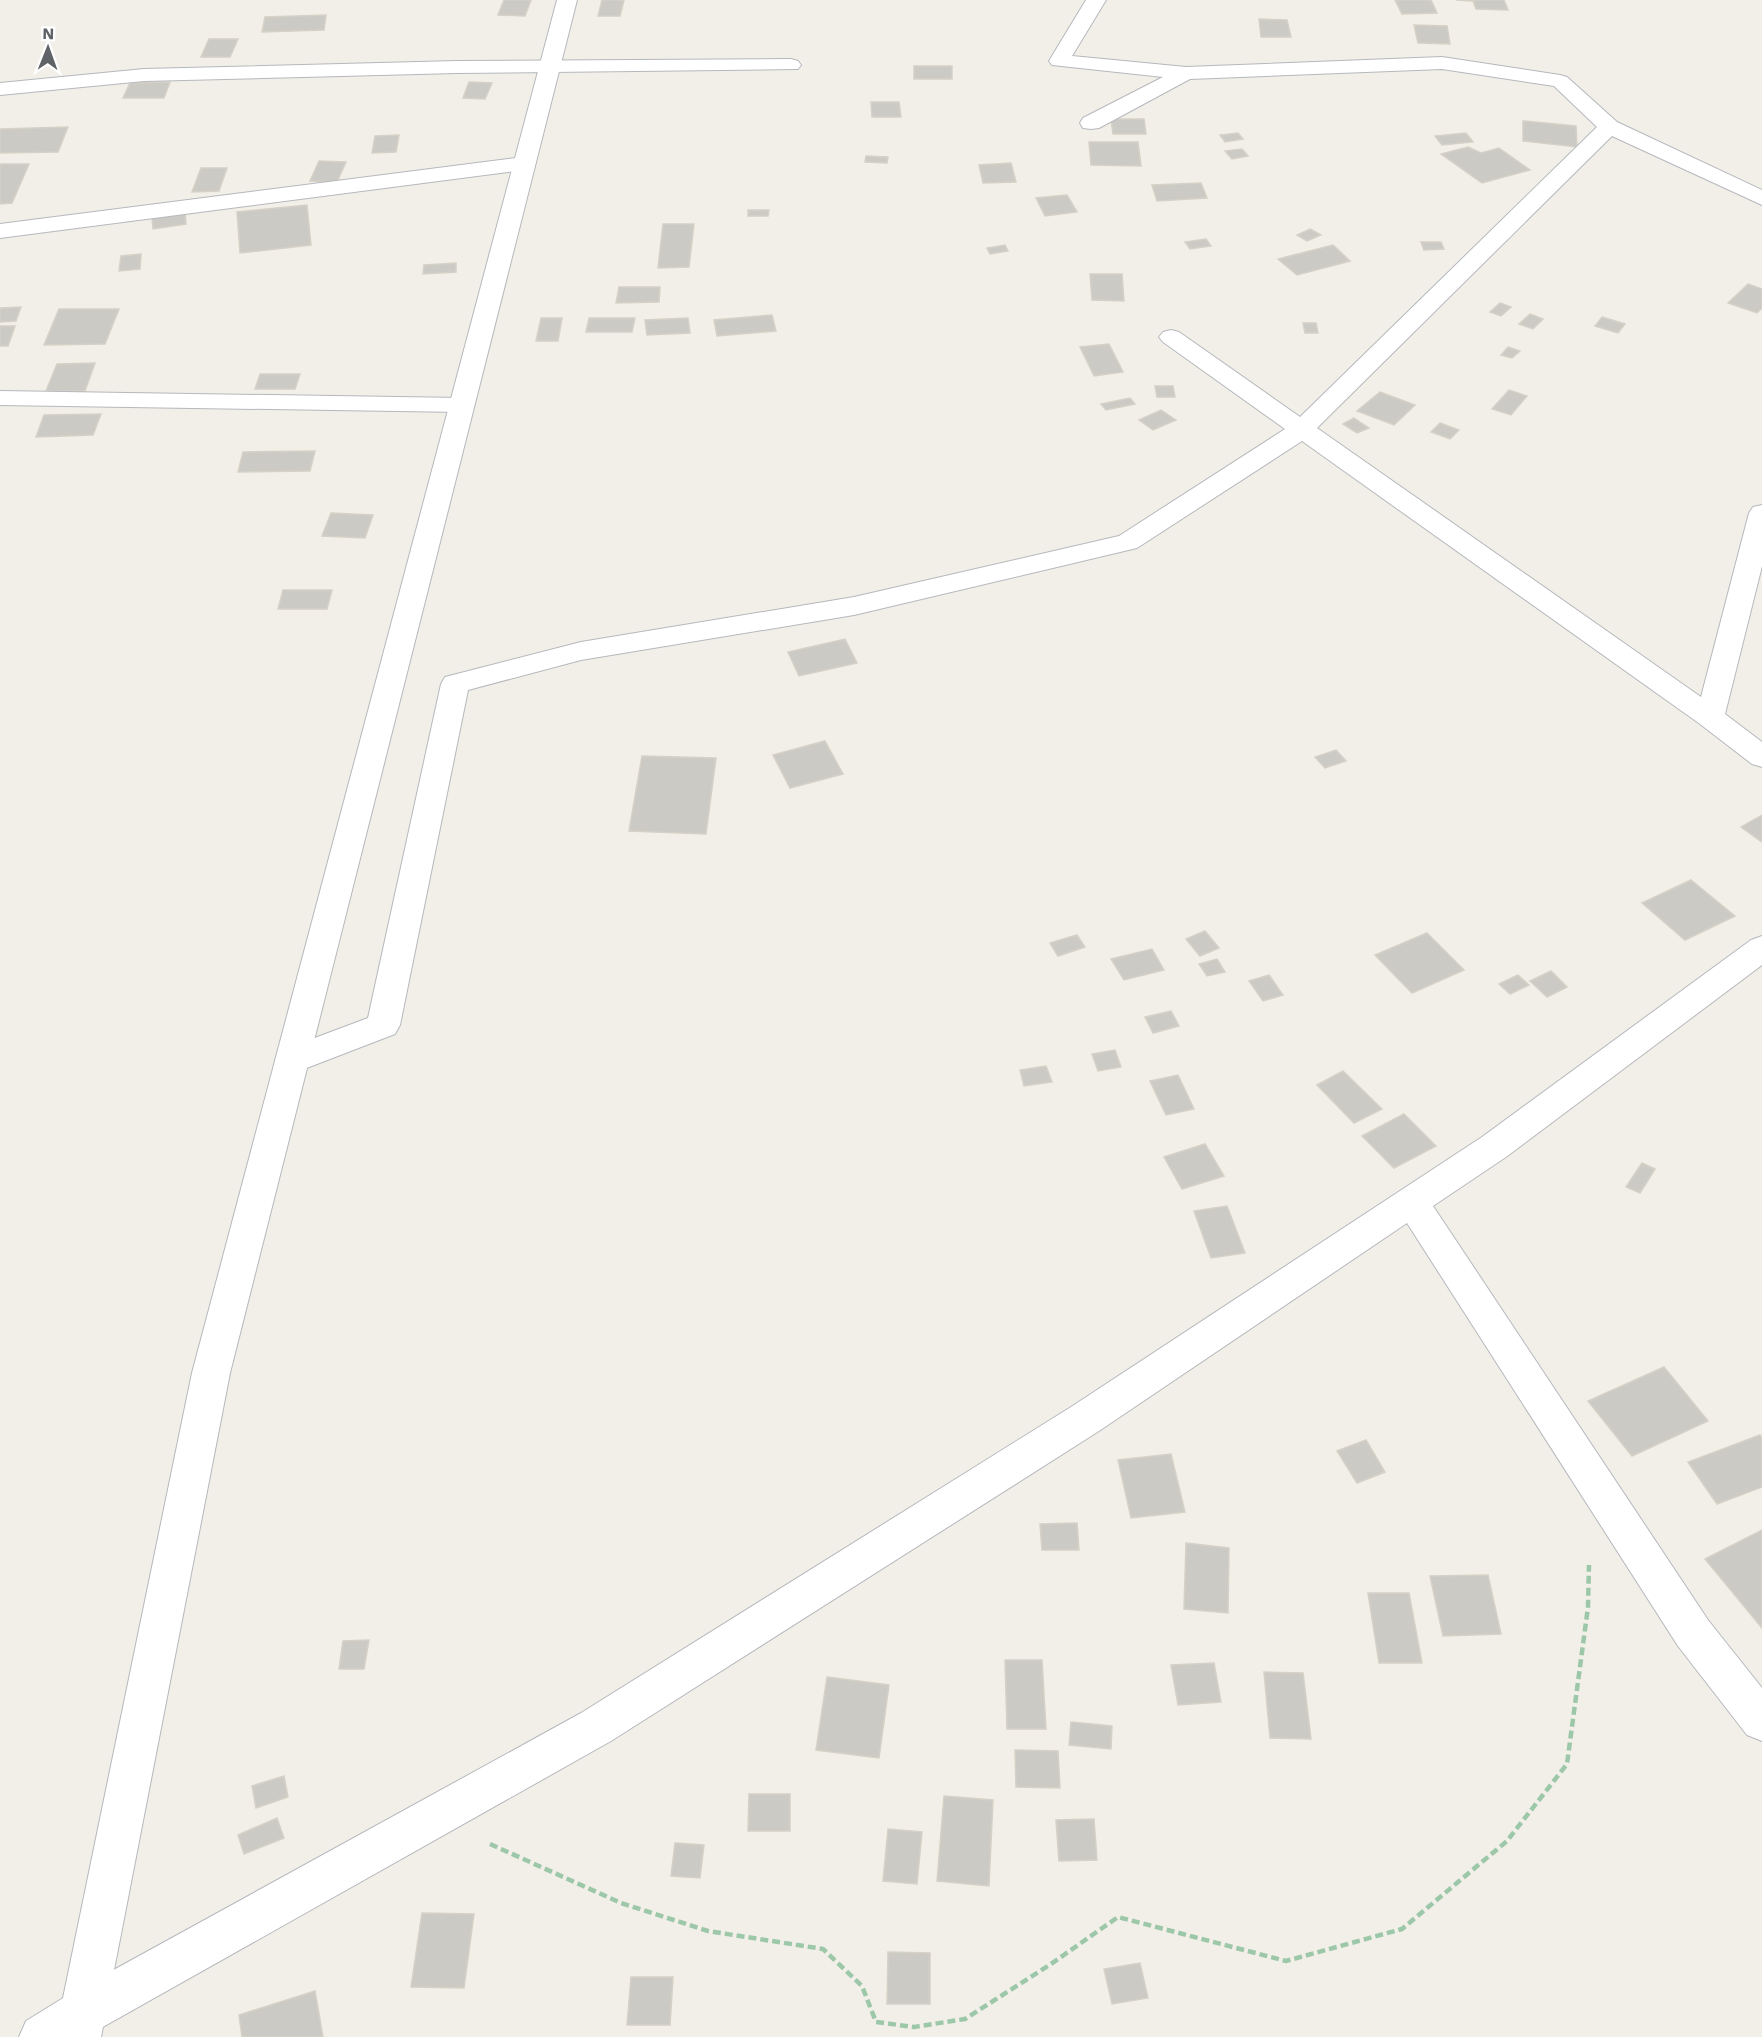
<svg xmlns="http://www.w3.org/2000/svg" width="1762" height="2037" font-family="'Work Sans',sans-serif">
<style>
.building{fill:#cccac5;stroke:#d6d1c6;stroke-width:1.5}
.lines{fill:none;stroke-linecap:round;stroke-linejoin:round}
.minor-casing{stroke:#b5b8bc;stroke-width:2}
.tertiary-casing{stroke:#b5b8bc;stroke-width:2}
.path{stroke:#9cc7a9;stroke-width:4.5;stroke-dasharray:8 4;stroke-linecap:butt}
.minor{fill:#fff;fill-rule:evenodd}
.tertiary{fill:#fff;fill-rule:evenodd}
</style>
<rect width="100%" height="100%" fill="#f1efe8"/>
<g class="building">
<path d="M504,0H531L525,16L498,15Z"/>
<path d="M602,0H624L620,16H598Z"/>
<path d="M1395,0H1431L1437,13L1402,14Z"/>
<path d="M1504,0L1508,10L1476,9L1473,1L1456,0Z"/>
<path d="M326,15L324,30L262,32L265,17Z"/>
<path d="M1259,19L1287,20L1291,37H1261Z"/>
<path d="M1414,25L1447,26L1450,44L1418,43Z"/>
<path d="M209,39H238L230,57H201Z"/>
<rect x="914" y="66" width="38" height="13"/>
<path d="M170,82L164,98H123L130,83Z"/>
<path d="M469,82L492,83L485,99L463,98Z"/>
<path d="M871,102H899L901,117H872Z"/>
<path d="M1111,119H1144L1146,134H1113Z"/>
<path d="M1523,121L1576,126L1577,147L1523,141Z"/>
<path d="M68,127L58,152L0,153V129Z"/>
<path d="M1238,133L1243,139L1225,142L1220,135Z"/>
<path d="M1466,133L1473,142L1442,145L1435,136Z"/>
<path d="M399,135L396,152L372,153L375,136Z"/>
<path d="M1089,142H1138L1141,166L1091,165Z"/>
<path d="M1468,147L1481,153L1499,148L1530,170L1482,183L1441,154Z"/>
<path d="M1242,149L1248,156L1232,159L1225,151Z"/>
<path d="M866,156L888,157L887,163L865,162Z"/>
<path d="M319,161L346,162L337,182L310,181Z"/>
<path d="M1011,163L1016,182L983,183L979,165Z"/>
<path d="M0,164H29L12,203L0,204Z"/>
<path d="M201,168H227L219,191L192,192Z"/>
<path d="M1201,183L1207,198L1157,201L1152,185Z"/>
<path d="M1067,195L1077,212L1045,216L1036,198Z"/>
<path d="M307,205L311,245L240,253L237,212Z"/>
<path d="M748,210H769L768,216H748Z"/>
<path d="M185,212L186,224L153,229L152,217Z"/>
<path d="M663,224H694L689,267L658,268Z"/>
<path d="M1310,229L1321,235L1307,241L1297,235Z"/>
<path d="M1206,239L1211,246L1190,249L1185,242Z"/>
<path d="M1421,242H1441L1444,249L1424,250Z"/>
<path d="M1005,245L1008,251L990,254L987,248Z"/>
<path d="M1333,245L1350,261L1297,275L1278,259Z"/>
<path d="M141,254L140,269L119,271L121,256Z"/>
<path d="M456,263V272L423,274L424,265Z"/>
<path d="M1090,274H1122L1124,301L1092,300Z"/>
<path d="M1748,284L1762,289V308L1757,313L1728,303Z"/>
<path d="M619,287H660L659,302L616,303Z"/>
<path d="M1500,303L1511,307L1501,316L1490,312Z"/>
<path d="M21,307L16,321L0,322V308Z"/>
<path d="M59,309H119L105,344L44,345Z"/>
<path d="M1530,314L1543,319L1533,329L1519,324Z"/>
<path d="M772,315L776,331L717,336L714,320Z"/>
<path d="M1602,317L1625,324L1618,333L1595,326Z"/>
<path d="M541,318H562L558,341H536Z"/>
<path d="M589,318H635L632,332H586Z"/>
<path d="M688,318L690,333L647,335L645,320Z"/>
<path d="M1303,323H1316L1318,333H1305Z"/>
<path d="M0,326H15L8,346H0Z"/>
<path d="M1109,344L1123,372L1094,376L1080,347Z"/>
<path d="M1508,347L1520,351L1512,358L1501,355Z"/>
<path d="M95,363L85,391H46L57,364Z"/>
<path d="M260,374H300L295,389H255Z"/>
<path d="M1155,386H1173L1175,397H1157Z"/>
<path d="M1509,390L1527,396L1511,415L1492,409Z"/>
<path d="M1380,392L1415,405L1394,425L1357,411Z"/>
<path d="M1130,398L1135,404L1106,410L1101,404Z"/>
<path d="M1161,410L1176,420L1153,430L1139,420Z"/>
<path d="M101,414L93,435L36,437L44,415Z"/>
<path d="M1354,418L1369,428L1357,433L1343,424Z"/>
<path d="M1440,423L1459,430L1450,439L1431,432Z"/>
<path d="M315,451L310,471L238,472L243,452Z"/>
<path d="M331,513L373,515L365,538L322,536Z"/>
<path d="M283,590H332L327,609H278Z"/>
<path d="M845,639L857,663L799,676L788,652Z"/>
<path d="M825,741L843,774L790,788L773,755Z"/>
<path d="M1336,750L1346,761L1325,768L1315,757Z"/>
<path d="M642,756L716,758L706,834L629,831Z"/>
<path d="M1762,815V842L1741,827Z"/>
<path d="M1691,880L1735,916L1685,940L1642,903Z"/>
<path d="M1205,931L1219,948L1200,956L1186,939Z"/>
<path d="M1427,933L1464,970L1412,993L1375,955Z"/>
<path d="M1077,935L1085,947L1058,956L1050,943Z"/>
<path d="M1152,949L1164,970L1124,980L1111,959Z"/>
<path d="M1217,959L1225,972L1207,976L1199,964Z"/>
<path d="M1551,971L1567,987L1547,997L1530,981Z"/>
<path d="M1269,975L1283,995L1263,1001L1249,981Z"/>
<path d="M1518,975L1529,985L1510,994L1499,984Z"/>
<path d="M1171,1011L1179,1026L1153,1033L1145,1017Z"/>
<path d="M1115,1050L1121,1067L1098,1071L1092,1054Z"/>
<path d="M1046,1066L1052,1082L1024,1086L1020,1070Z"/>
<path d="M1343,1071L1382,1109L1354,1123L1317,1085Z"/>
<path d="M1178,1075L1194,1109L1166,1115L1150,1081Z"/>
<path d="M1404,1114L1436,1146L1394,1168L1362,1136Z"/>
<path d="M1205,1144L1224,1176L1182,1189L1164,1157Z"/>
<path d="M1642,1163L1655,1169L1640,1193L1626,1187Z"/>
<path d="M1227,1206L1245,1253L1211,1258L1194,1211Z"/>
<path d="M1664,1367L1708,1421L1632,1456L1588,1401Z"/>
<path d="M1760,1435L1762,1438V1487L1717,1504L1688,1462Z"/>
<path d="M1366,1440L1385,1472L1357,1483L1337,1451Z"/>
<path d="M1171,1454L1185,1512L1131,1518L1118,1460Z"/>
<path d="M1077,1523L1079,1550H1042L1040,1524Z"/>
<path d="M1762,1530V1628L1705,1559Z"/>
<path d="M1186,1543L1229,1548L1228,1613L1184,1609Z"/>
<path d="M1488,1575L1501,1634L1443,1636L1430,1576Z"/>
<path d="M1368,1593H1409L1422,1663H1379Z"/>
<path d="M369,1640L364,1669H339L343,1641Z"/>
<path d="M1005,1660H1042L1046,1729H1007Z"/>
<path d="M1214,1663L1221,1702L1178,1705L1171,1665Z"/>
<path d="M1264,1672L1303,1673L1311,1739L1270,1738Z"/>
<path d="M827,1677L889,1685L879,1758L816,1750Z"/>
<path d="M1071,1722L1112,1726L1111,1749L1069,1745Z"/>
<path d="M1015,1750L1058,1751L1060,1788L1016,1787Z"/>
<path d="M284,1776L288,1797L256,1808L252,1786Z"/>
<path d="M749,1794H790V1831H748Z"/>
<path d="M944,1796L993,1800L989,1886L937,1881Z"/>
<path d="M277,1818L284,1838L244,1854L238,1835Z"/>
<path d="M1094,1819L1097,1860L1059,1861L1056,1820Z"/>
<path d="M888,1829L922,1832L917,1884L883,1881Z"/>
<path d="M675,1843L704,1845L700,1878L671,1876Z"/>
<path d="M422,1913L474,1914L464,1988L411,1987Z"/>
<path d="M888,1952L930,1953V2004H887Z"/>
<path d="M1140,1963L1148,1998L1112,2004L1104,1969Z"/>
<path d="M631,1977H673L670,2025H627Z"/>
<path d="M315,1991L323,2037H242L239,2015Z"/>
</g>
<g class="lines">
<defs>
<g id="minor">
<path d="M1086,0H1106L1072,56L1186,67L1442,57L1560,75L1567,77L1617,122L1762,190V205L1612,136L1317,428L1701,697L1749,513L1753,507L1762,505V566L1725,714L1762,742V767L1752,764L1700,724L1302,441L1137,548L854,615L581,660L468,690L400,1025L395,1034L304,1069L292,1073L280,1069L275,1060L280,1051L368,1018L441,684L445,677L581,642L854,597L1119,536L1285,429L1163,342L1159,337L1163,332L1171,330L1179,332L1300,417L1597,127L1554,86L1442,69L1190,79L1099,128L1091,129L1083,128L1080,123L1083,118L1163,77L1052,65L1049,61Z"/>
<path d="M791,59L798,61L801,65L798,69L457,73L144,81L0,95V83L144,69L457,61Z"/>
<path d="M524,157L532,159L535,164L532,169L0,238V224Z"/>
<path d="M0,391L462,398L471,400L474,405L471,410L462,412L0,405Z"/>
<path d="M1762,936V965L1506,1157L1433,1206L1708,1620L1762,1688V1741L1747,1735L1678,1646L1407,1223L1099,1431L611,1741L85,2037H19L26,2021L68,1995L581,1713L1071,1407L1482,1137L1751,940Z"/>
</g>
<path id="tertiary" d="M557,0H577L230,1373L101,2037H55L192,1373Z"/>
</defs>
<use href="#minor" class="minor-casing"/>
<use href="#tertiary" class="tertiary-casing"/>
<path class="path" d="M490,1844L621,1903L708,1931L823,1949L862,1986L876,2022L914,2027L965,2019L1051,1964L1118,1917L1286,1961L1402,1929L1507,1841L1567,1764L1588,1607L1589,1565"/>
<use href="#minor" class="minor"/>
<use href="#tertiary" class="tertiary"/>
</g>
<g transform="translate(48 48) rotate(1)" stroke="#ffffff" stroke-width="4.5" paint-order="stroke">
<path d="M0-4.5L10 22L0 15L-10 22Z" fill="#5f6368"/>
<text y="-9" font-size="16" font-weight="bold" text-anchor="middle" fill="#5f6368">N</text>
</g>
</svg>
